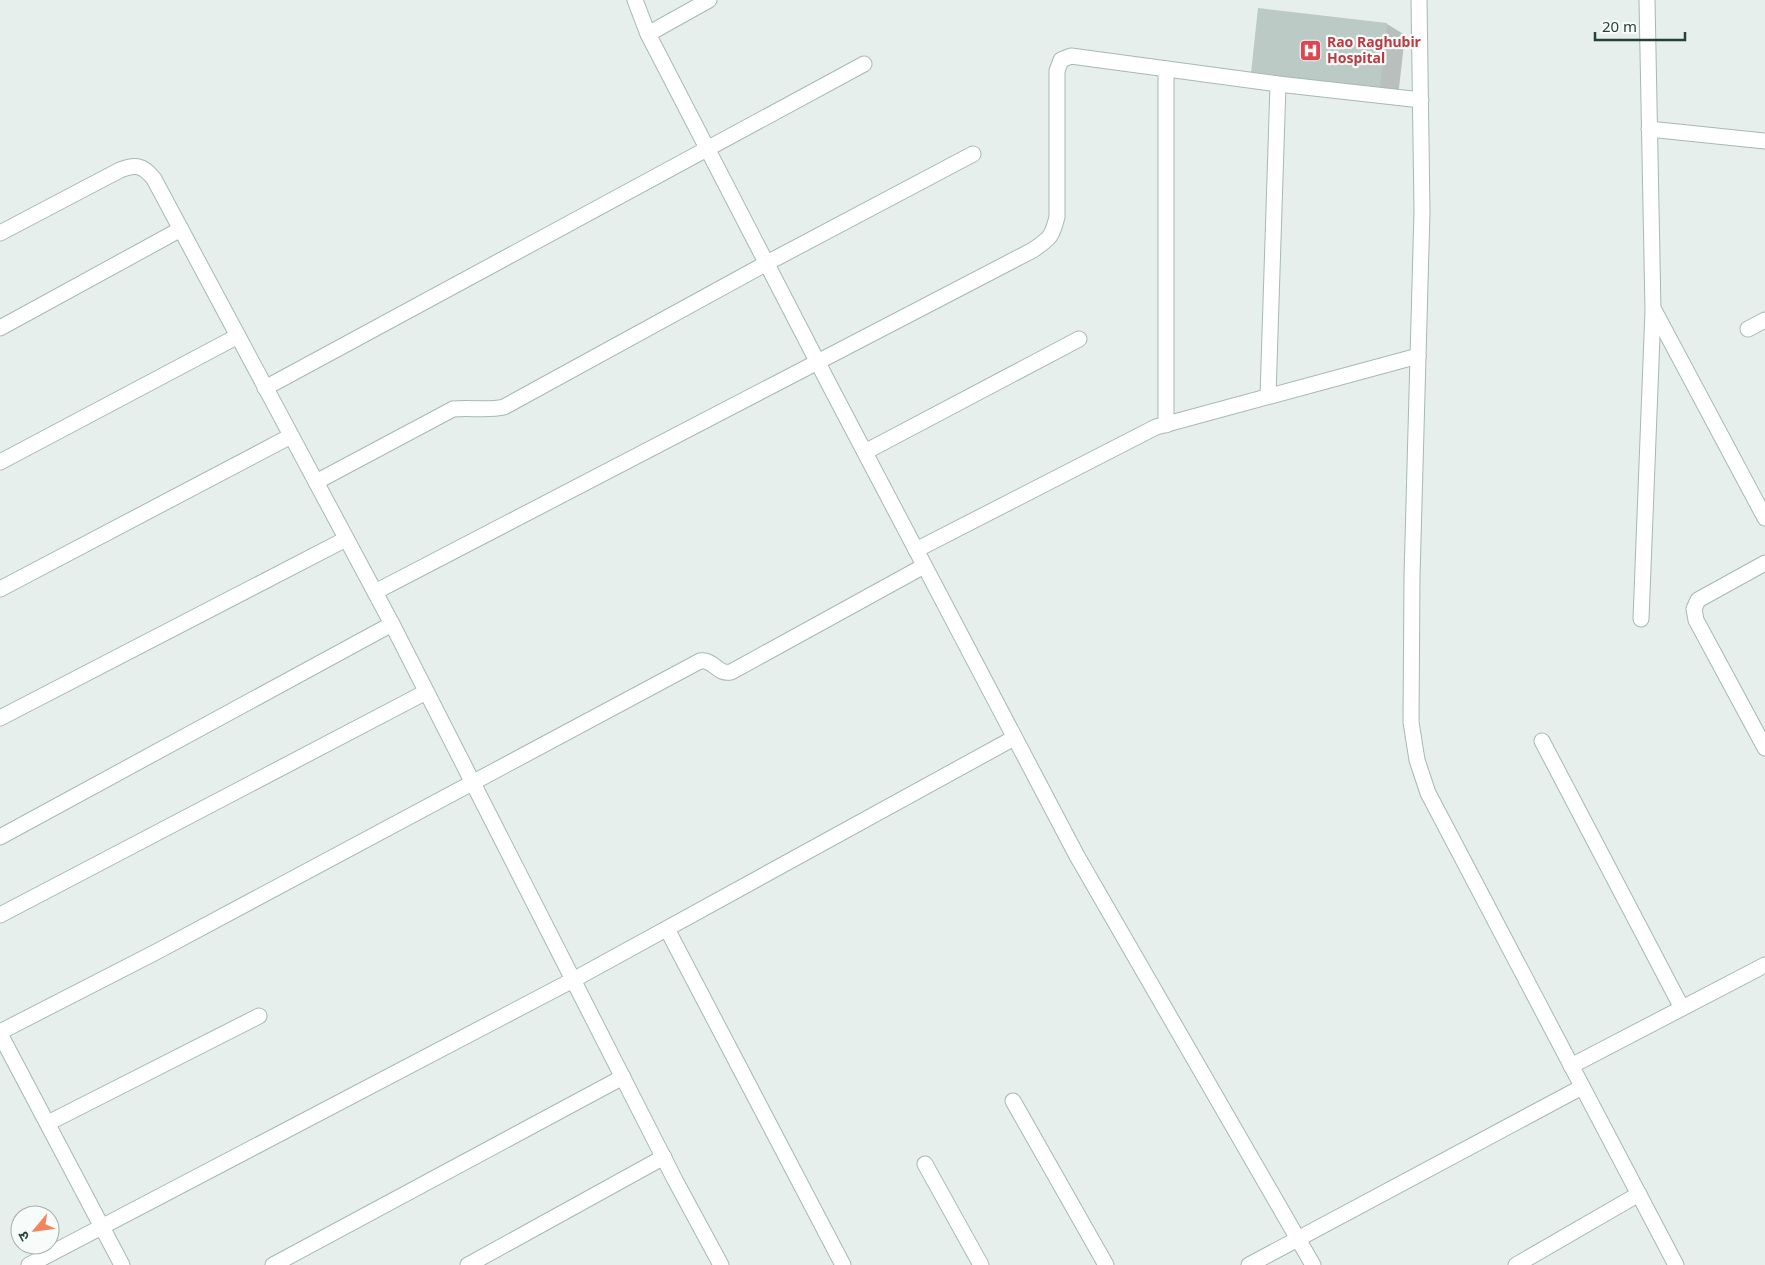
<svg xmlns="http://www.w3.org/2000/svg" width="1765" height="1265" font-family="'Noto Sans','Noto Sans Devanagari',sans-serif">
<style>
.shadow{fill:#0003}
.building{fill:#bbcac4}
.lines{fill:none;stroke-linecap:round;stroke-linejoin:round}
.street-casing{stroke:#a8b8b2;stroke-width:17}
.street{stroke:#fff;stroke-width:15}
.labels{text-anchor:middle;stroke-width:4.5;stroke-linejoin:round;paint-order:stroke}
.health-label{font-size:14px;font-weight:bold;fill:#be3a42;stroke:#f7fbf9;text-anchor:start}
</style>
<rect width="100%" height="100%" fill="#e6efeb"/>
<path class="shadow" d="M1387,24L1405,35L1398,97L1271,83L1253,72Z"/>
<path class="building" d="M1258,8L1387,23L1380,88L1251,73Z"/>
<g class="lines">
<defs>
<g id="street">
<path d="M635,0L648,34L831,388L1077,856L1313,1265"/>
<path d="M1419,0L1422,211L1412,576L1411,722L1417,760L1428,793L1676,1265"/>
<path d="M648,34L709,0"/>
<path d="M1166,69V425"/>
<path d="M1649,129L1765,141"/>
<path d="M0,233L120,170C136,164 143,165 154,179L392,624L675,1180L721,1265"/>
<path d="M1654,310L1765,518"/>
<path d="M0,328L181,229"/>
<path d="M1748,329L1765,320"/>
<path d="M265,388L864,64"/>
<path d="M1268,396L1278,84"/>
<path d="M865,452L1079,339"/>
<path d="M0,462L238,336"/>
<path d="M316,482L453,409C471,407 486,411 504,407L767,263L973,154"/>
<path d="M916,550L1156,427L1418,356"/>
<path d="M1765,563L1698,600L1694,609L1696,620L1765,748"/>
<path d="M0,589L291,436"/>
<path d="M375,592C594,478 814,366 1033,250C1050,238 1052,237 1057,217V71L1061,60L1071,56L1278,84L1421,100"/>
<path d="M1641,619L1653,310L1647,0"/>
<path d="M0,718L346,539"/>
<path d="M1542,741L1682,1008"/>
<path d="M0,837L392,624"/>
<path d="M0,915L426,692"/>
<path d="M667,929L843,1265"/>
<path d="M0,1032L156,952L700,661C714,659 717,675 731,672L924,566"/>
<path d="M0,1034L122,1265"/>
<path d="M1571,1066L1765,965"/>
<path d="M1013,1101L1106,1265"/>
<path d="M48,1123L259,1016"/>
<path d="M925,1164L981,1265"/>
<path d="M29,1265L573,980L1014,738"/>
<path d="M273,1265L623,1077"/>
<path d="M468,1265L664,1157"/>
<path d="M1249,1265L1582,1087"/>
<path d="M1516,1265L1639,1194"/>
</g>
</defs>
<use href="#street" class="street-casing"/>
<use href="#street" class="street"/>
</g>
<defs>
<symbol id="hospital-square" viewBox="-11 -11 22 22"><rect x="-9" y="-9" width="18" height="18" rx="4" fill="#e0444e" stroke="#f7fbf9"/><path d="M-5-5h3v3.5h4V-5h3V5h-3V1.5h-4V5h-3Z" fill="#fff"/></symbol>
</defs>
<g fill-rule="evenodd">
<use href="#hospital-square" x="1298" y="38" width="25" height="25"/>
</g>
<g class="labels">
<g class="health-label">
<text x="1327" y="47">Rao Raghubir<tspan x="1327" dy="16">Hospital</tspan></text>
</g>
</g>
<g transform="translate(35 1230) rotate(241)"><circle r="24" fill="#f7fbf9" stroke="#a3b1ad"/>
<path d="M0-4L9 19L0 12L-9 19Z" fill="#f4845f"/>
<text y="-8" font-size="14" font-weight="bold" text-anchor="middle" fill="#24423a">उ</text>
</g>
<path d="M1595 32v8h90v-8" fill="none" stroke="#24423a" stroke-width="2.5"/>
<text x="1602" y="32" font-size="15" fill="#24423a" stroke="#f7fbf9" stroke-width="4" paint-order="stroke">20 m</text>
</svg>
